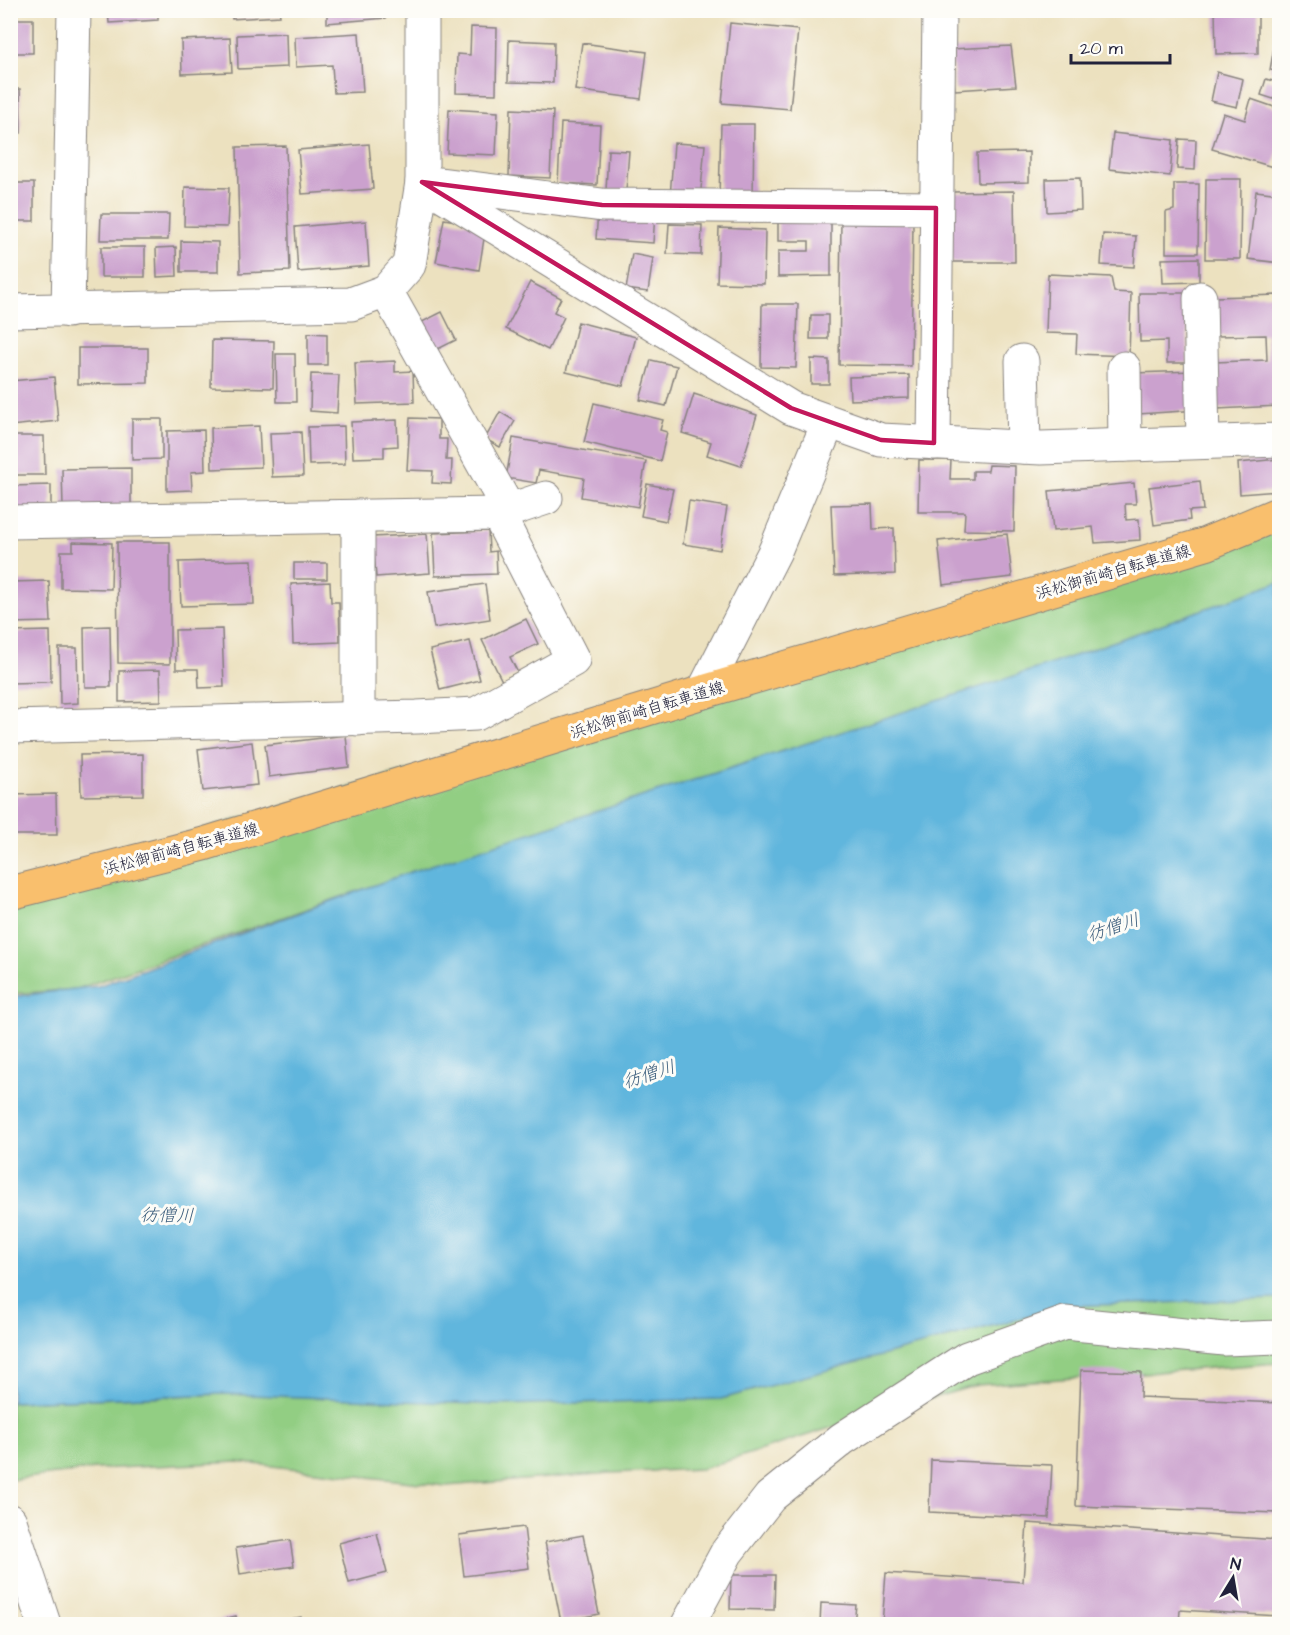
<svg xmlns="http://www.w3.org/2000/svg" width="1290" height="1635" font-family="'Architects Daughter','Klee One',sans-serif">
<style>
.green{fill:#92ce83;stroke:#5a785f;stroke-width:1.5}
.water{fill:#60b6dd;stroke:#416c8c;stroke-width:1.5}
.building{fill:#cba1ce}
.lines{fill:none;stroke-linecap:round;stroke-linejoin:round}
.minor-casing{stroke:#87827d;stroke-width:35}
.major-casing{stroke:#87827d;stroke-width:35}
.minor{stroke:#fff;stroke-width:33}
.major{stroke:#f9bf6d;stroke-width:33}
.marked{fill:none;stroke:#c2185b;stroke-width:4.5;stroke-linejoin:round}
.labels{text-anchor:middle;stroke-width:6;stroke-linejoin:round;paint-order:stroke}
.street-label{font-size:16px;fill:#22223b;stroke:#fdfcf7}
.water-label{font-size:18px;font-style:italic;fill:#3b5d7c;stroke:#fdfcf7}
</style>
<rect width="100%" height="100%" fill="#fdfcf7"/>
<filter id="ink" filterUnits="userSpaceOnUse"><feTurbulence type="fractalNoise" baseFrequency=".0167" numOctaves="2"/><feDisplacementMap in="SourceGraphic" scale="12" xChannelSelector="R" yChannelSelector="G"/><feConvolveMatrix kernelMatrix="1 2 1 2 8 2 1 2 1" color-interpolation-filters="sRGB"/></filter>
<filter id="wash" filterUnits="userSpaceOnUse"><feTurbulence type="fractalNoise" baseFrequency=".008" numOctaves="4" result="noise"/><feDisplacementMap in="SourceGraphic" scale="24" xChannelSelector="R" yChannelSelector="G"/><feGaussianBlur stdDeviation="1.35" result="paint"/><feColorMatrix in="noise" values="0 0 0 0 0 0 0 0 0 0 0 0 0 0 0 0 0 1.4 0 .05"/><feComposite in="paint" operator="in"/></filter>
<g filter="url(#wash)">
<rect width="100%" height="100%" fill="#ece1bf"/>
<g class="green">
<path d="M1279,522V592L358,891L77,989L11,994L10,884Z"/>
<path d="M1279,1283V1363L977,1385L830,1428L702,1469L610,1473L446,1486L237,1462L96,1469L11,1480L10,1402L223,1394L970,1305Z"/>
</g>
<path class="water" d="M1279,582V1299L1066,1306L721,1399L501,1405L223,1394L11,1402L10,997L98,986L413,871L1054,663Z"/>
<g id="blocks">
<g class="building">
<path d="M108,10H158V20L109,23Z"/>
<path d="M232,10H279L280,16L232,19Z"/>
<path d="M327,10H386V18L327,23Z"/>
<path d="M1215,10H1258V53L1216,54Z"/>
<rect x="10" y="19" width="23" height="34"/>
<path d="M730,23L798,30L790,109L722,103Z"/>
<path d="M471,27L497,28L496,94L456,93L457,54L470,55Z"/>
<path d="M1277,31H1280V72L1270,70Z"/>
<path d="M286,33L287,67L238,69L237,35Z"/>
<path d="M359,33L363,92L334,93L332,65L296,67L295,37Z"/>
<path d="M230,38L232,72L182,74L181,40Z"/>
<path d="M509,40L554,42L553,83L508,82Z"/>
<path d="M582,43L647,52L641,99L575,90Z"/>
<path d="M1011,46L1016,86L955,90L951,49Z"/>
<path d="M1217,72L1243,79L1237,107L1211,101Z"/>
<path d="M1266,79L1280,83V101L1261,95Z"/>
<path d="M10,89H20L21,133H10Z"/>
<path d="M1251,99L1280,109V144L1273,167L1212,149L1223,113L1245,120Z"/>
<path d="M449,109L498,112L496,155L447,153Z"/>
<path d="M511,109L553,111L550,178L509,176Z"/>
<path d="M561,123L600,125L597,185L558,183Z"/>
<path d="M721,124H754L753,199L719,198Z"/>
<path d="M1113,133L1173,140L1170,176L1109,169Z"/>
<path d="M1179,139L1196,140L1195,170L1177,169Z"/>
<path d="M674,143L705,145L700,200L670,197Z"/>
<path d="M369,144L373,189L302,194L298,150Z"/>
<path d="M286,146L290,271L240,273L237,147Z"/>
<path d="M608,150L629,151L626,191H606Z"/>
<path d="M1029,152V182L978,183L977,153Z"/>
<path d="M1080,178L1081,210L1047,212L1046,179Z"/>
<path d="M1206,179H1241L1240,259H1205Z"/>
<rect x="10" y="183" width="24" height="38"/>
<path d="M1174,184H1199L1198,253H1166V212L1174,210Z"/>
<path d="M185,187L229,188L227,227L184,226Z"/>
<path d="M1014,191L1015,262H952L951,192Z"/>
<path d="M1256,191L1280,194V263L1248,259Z"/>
<path d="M598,211L655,214L653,243L596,239Z"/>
<path d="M101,214H169L168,240H100Z"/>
<path d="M831,216V276L778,277V251H809V241H778V217Z"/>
<path d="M444,219L486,226L479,270L436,262Z"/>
<path d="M366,221L369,266L298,272L295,227Z"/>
<path d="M841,221L913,222L911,366L839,365Z"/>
<path d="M669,224L702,225L701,255L667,254Z"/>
<path d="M719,228L765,230L764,284L717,283Z"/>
<path d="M1103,234L1136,236L1134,267L1101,265Z"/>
<path d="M181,241L218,242V272H181Z"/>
<rect x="101" y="247" width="44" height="30"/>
<path d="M176,247L177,276L157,277L156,248Z"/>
<path d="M632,254L653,258L648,292L626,289Z"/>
<path d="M1199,258V282L1163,283L1162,259Z"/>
<path d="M1048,274L1111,277L1114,292L1131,293L1129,356L1076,354L1077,334L1046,333Z"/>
<path d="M530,282L561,298L554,312L564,317L548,350L506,329Z"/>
<path d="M1139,293H1187L1188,363H1167V341L1140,342Z"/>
<path d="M1278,295L1280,406L1217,409L1215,362L1267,360L1266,335L1217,336L1215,297Z"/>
<path d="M762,304H798L796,368L761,367Z"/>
<path d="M442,312L456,340L434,351L420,323Z"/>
<path d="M811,315H828V339H810Z"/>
<path d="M578,322L636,337L623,386L566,372Z"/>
<path d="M308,333L327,334V365H308Z"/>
<path d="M212,340L274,341L273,388L211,387Z"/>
<path d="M78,348H148V383L78,384Z"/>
<path d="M276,354H295L296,402H277Z"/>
<path d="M811,359L829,360V384H811Z"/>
<path d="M651,360L677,366L666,406L640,400Z"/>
<path d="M395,361V372L413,371L414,402L357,404L355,363Z"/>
<path d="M1194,371L1199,410L1138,414L1133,373Z"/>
<path d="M311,374L339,375L337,413L310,411Z"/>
<path d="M909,375V398L850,400L849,377Z"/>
<path d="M54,377L58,421L10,426V381Z"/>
<path d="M694,394L757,415L741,466L707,455L711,442L682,433Z"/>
<path d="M594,403L663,420L660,430L667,432L660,461L584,442Z"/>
<path d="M500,412L515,421L500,447L485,439Z"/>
<path d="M410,418L439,419V439H447L446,460H452L451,484L432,483L433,471L407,470Z"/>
<path d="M132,419H162V459L132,460Z"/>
<path d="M397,420L398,446L384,447V457L353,458L351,422Z"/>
<path d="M259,426L261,467L212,469L211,428Z"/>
<path d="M344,426L345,464L309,465L308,427Z"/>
<path d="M204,430L205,471L191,472L192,490L167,491V431Z"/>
<path d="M301,432L303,476L272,477L270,433Z"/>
<path d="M10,436H44L45,475H10Z"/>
<path d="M513,438L646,461L638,507L581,497L584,478L539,470L536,483L506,478Z"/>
<path d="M1280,459V491L1240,494L1238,463Z"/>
<path d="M919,460H951L950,479H973V471H988L989,465L1015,466L1014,531L964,530L965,512H918Z"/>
<path d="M131,468V507L63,508L62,469Z"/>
<path d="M1200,481L1203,510L1189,511L1190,520L1154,525L1149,487Z"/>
<path d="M1134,483L1136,504H1125L1126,520L1139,519L1140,540L1095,543L1093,527L1053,531L1049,491Z"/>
<path d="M647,484L673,489L666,521L641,516Z"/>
<path d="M51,485V510L10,511V486Z"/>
<path d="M689,501L727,507L720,550L683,544Z"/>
<path d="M872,504L873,529L894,528L895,574L834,576L831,505Z"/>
<path d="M488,531L489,552L496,551L497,574L435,576L433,533Z"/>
<path d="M427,534L430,573L376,577L373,537Z"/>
<path d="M1007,534L1012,577L943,585L938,541Z"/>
<path d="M73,542L112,543L111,589L61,588V551H73Z"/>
<path d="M117,542H170V664L118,663Z"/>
<path d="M252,560L254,604L181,606L179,562Z"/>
<rect x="294" y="563" width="33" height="16"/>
<path d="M49,581L51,622L10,623V582Z"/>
<path d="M330,582L331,602H339L340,642L293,644L291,584Z"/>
<path d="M485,584L490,619L434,628L428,592Z"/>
<path d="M526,619L538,644L510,657L518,673L502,681L482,640Z"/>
<path d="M110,626L111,687H85L84,627Z"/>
<path d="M222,629L224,687L199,688L198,669H176L175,630Z"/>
<path d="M50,631L51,682L10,683V632Z"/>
<path d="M470,641L480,680L440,690L430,650Z"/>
<path d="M59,648H77L78,703L60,704Z"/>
<path d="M160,670L161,701L119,702V671Z"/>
<path d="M346,735L349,767L269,777L265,745Z"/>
<path d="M252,742L257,785L203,791L198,749Z"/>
<path d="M143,754V795L81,796L80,755Z"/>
<path d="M56,794L57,835H10V795Z"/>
<path d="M1081,1370L1141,1372L1140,1397L1280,1403V1513L1076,1506Z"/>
<path d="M931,1460L1052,1465L1049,1518L929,1512Z"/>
<path d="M1027,1523L1280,1540V1616L1180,1610L1179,1624H882L886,1573L1023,1582Z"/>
<path d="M524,1527L529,1568L464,1576L459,1535Z"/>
<path d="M377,1533L387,1573L349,1583L339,1543Z"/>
<path d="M583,1535L599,1614L561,1622L545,1542Z"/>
<path d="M290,1540L294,1566L240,1574L236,1548Z"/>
<path d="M731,1575H775L774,1610L730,1609Z"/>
<path d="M821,1603L856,1605L854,1624H820Z"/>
<path d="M236,1616L238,1624H204Z"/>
<path d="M301,1617L303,1624H266L265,1623Z"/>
</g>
</g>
</g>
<g filter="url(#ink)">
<use href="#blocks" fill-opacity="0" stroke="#87827d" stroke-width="1.5"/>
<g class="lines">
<defs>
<g id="minor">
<path d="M422,182L791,408L881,440L1041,448L1280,440"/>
<path d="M432,183L602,205L936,208"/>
<path d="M386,291L509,510"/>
<path d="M1200,298L1203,442"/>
<path d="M10,311L351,304L386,291L409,265L422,182V10"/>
<path d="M68,311L74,10"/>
<path d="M1022,361L1024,447"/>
<path d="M1124,368L1125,445"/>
<path d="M934,443L939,10"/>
<path d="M358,516V719"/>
<path d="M10,522L498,514L546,498"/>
<path d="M703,692L775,551L828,423"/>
<path d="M10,727L417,717L476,714L573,660L498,514"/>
<path d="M10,1521L44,1624"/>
<path d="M688,1624L727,1552L770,1497L842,1439L967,1358L1065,1323L1224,1339L1280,1337"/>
</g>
<path id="major" d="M10,893L204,844L703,692L1206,544L1280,513"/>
</defs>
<use href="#minor" class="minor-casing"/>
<use href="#major" class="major-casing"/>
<use href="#minor" class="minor"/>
<use href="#major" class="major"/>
</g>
</g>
<path class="marked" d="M422,182L602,205L936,208L934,443L881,440L791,408Z"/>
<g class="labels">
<g class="street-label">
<text transform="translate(1113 571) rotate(-16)" y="6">浜松御前崎自転車道線</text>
<text transform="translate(647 709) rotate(-17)" y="6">浜松御前崎自転車道線</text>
<text transform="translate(181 848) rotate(-15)" y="6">浜松御前崎自転車道線</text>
</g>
<g class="water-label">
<text transform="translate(1113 927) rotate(-18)" y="6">彷僧川</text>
<text transform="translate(649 1074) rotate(-18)" y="6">彷僧川</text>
<text transform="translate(167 1215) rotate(1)" y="6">彷僧川</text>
</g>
</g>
<rect width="1290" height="1635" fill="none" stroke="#fdfcf7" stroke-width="36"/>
<g transform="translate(1233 1578) rotate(11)" stroke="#fdfcf7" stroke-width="4.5" paint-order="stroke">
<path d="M0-4.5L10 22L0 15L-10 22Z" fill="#22223b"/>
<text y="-9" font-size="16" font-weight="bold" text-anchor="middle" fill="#22223b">N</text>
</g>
<path d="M1071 54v9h99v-9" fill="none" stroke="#22223b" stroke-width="3"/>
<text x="1080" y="54" font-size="18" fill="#22223b" stroke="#fdfcf7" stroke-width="4.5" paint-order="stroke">20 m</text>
</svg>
